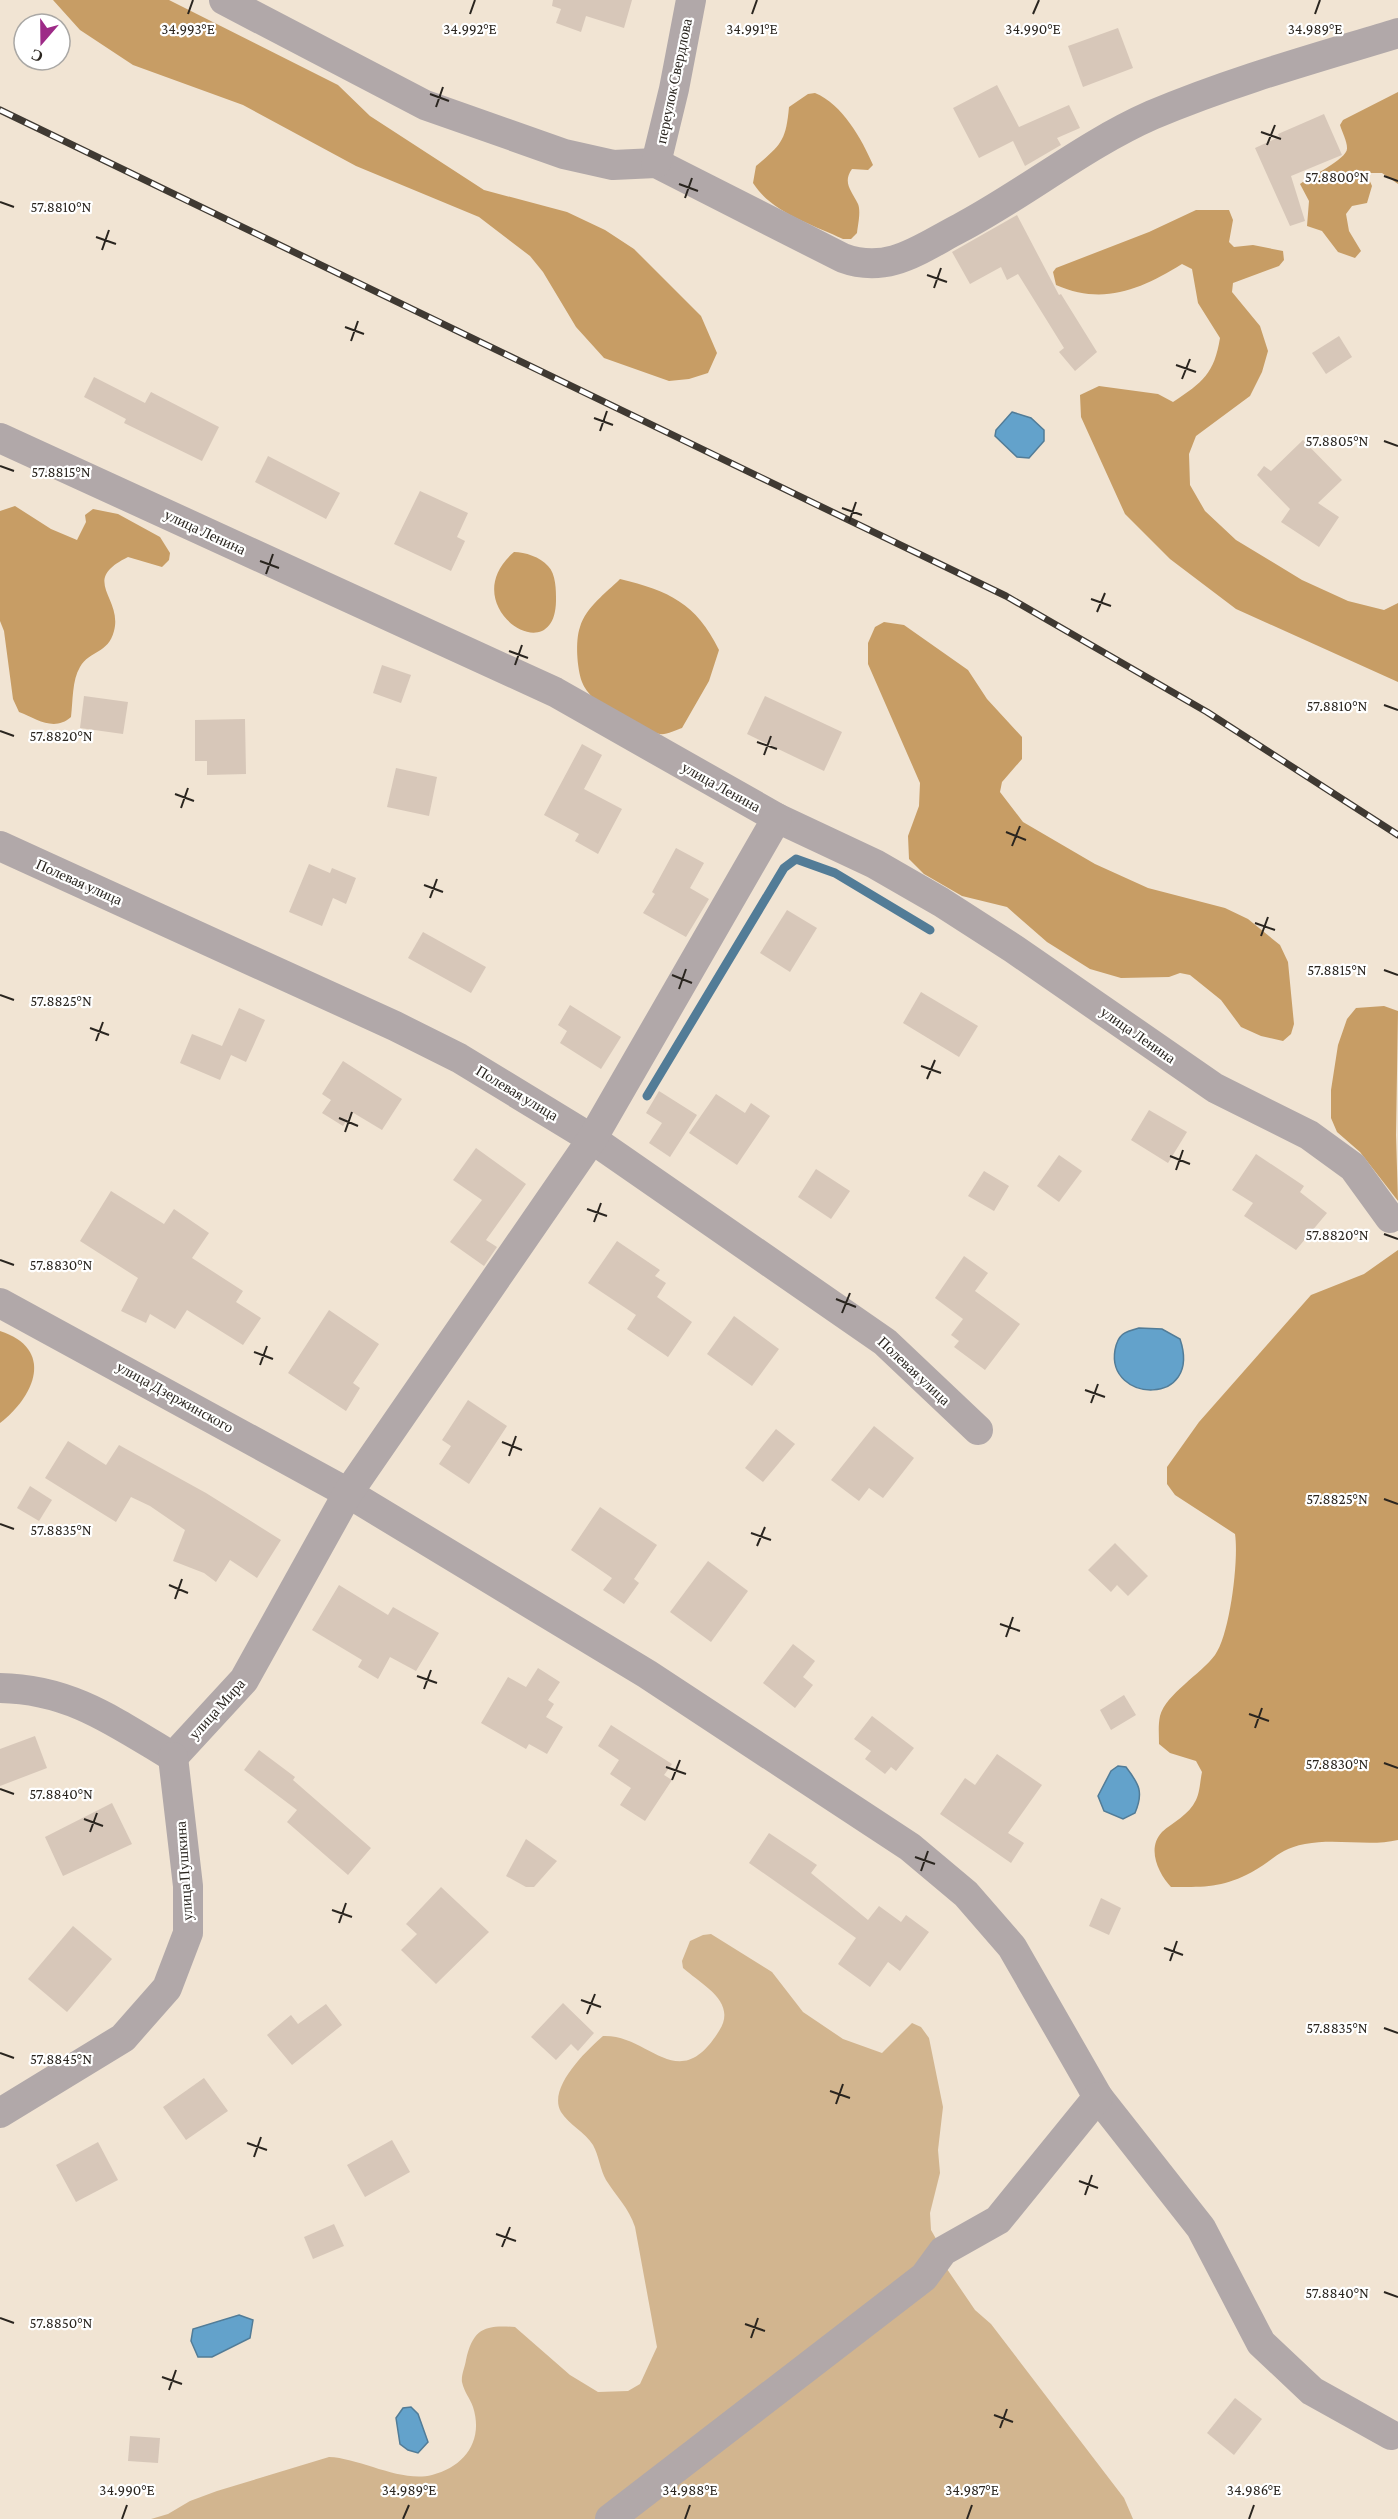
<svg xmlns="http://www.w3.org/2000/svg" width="1398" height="2519" font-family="'Crimson Pro',serif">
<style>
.green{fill:#d2b58f}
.forest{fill:#c79d65}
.water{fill:#63a2cb;stroke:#527c97;stroke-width:1.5}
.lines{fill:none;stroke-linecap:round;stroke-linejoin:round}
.stream{stroke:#527c97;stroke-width:9}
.building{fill:#d7c7b9}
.minor{stroke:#b1a8a9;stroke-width:30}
.rail-casing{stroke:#3f3932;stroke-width:7}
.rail{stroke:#fff;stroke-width:4.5;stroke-dasharray:14;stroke-linecap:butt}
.ticks{fill:none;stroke:#2a251f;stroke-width:2}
.labels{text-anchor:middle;stroke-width:4.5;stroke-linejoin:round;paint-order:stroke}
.street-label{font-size:15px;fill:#2a251f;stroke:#fff}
.ticks-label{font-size:15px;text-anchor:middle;fill:#2a251f;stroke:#fff;stroke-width:4.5;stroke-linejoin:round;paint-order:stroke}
</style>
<rect width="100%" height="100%" fill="#f1e4d3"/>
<path class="green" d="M711,1934L772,1972L803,2012L843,2039L882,2053L912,2023L921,2027L929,2038L943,2107L938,2150L940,2173L930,2213L931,2230L943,2251L947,2269L975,2310L991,2324L1124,2498L1133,2519H151L168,2514L190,2501L217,2491L329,2457C360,2458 401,2483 432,2475C464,2467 484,2441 473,2407C470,2398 464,2392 462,2382C461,2375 465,2367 466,2360C473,2328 485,2325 515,2327L570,2375L598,2392L628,2391L640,2384L657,2347L635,2227C629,2208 616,2196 606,2180C600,2169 599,2156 593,2145C585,2132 569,2125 561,2112C547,2088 587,2050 603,2036C650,2034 678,2097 719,2031C738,2002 702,1985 683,1968L682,1961L690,1941L703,1935Z"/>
<g class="forest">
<path d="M53,0H169L338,85L370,116L484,190L567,212L605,230L634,249L701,316L717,353L708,373L689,379L669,381L604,358L576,327L543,272L530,256L479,217L356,166L243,105L133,65L80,30Z"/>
<path d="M1398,92V184L1382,173H1370L1368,177L1372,186L1367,203L1352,206L1346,214L1349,231L1361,251L1355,258L1338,252L1322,231L1307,226L1309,201L1300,184C1310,176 1348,159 1347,148C1347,141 1342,132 1340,125L1343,120Z"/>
<path d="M815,93C842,104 862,139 873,165L868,170L852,169C842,183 852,191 858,204C861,211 858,225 857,233L851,239H843C812,224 772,213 753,183L756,166C781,145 786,141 789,107L808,94Z"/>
<path d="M1196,210H1229L1233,220L1229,242L1234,247L1253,245L1283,251L1284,260L1279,266L1233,283L1232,292L1260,326L1268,351L1262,372L1250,396L1196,436L1189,454L1190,485L1205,511L1236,540L1302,580L1348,601L1384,610L1398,603V682L1236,609L1170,559L1125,514L1081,417L1080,395L1099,386L1158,394L1173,402C1203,382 1214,374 1220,338L1198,303L1192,269L1182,264C1141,289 1104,306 1056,285L1053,272L1056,268L1149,232Z"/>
<path d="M15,506L51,529L77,540L86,522L85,515L93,509L118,514L160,537L170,553L169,560L162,567L128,557C79,581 123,597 114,631C108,654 90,650 80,667C72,680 73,701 71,717C54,732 37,719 19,712L13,699L4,631L0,621V511Z"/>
<path d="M514,552C525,552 540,557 548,566C556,574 556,590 556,601C555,674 452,605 514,552Z"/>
<path d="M620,579C669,591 696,603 719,650L709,681L682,728C676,730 666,735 660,734C637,731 590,704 582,682C577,668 575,641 580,627C586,607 606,593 620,579Z"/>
<path d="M884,622L904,625L968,670L987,699L1022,737V759L1002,782L1000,792L1023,822L1095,864L1148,888L1225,908L1248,919L1280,945L1288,962L1294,1024L1291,1034L1283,1041L1261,1036L1241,1027L1221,1000L1190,975L1180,973L1169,977L1121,978L1090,969L1047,942L1007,907L962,896L924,874L909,859L908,836L919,806L920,783L868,664V643L875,627Z"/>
<path d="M1384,1006L1398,1011L1396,1135L1398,1201L1360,1152L1337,1132L1331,1118V1090L1338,1045L1347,1019L1356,1008Z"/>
<path d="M1398,1250V1840C1369,1847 1337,1838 1305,1844C1278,1849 1273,1861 1252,1872C1222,1888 1205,1887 1171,1887C1159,1874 1146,1849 1162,1832C1173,1822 1189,1815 1196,1800C1200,1792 1200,1781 1202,1772L1196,1761L1170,1753L1159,1744C1159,1735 1158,1725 1160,1716C1166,1694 1201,1674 1215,1655C1230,1635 1239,1559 1235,1534L1175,1495L1167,1484V1467L1199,1422L1311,1295L1364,1274Z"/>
<path d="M0,1331C55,1349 35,1396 0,1423Z"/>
</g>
<g class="water">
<path d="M1012,412L1031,418L1044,430V441L1029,458L1017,457L995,436L996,430Z"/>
<path d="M1139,1328L1162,1329L1180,1339C1203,1407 1106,1403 1115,1350C1118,1334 1124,1332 1139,1328Z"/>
<path d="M1118,1766L1126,1767C1139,1784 1144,1792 1135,1813L1123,1819L1104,1811L1098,1796L1111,1771Z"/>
<path d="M239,2315L253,2320L250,2338L212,2357H198L191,2341L193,2329Z"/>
<path d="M411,2407L418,2414L428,2442L418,2453L408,2450L400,2444L396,2418L403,2408Z"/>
</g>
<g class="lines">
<path class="stream" d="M647,1096L784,868L796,859L835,873L930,930"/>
</g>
<g class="building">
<path d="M553,0H632L624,28L586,16L581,32L556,23L561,9L552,6Z"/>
<path d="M1118,28L1133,68L1083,87L1068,46Z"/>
<path d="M997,85L1019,127L1069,105L1080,128L1057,138L1061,145L1025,166L1013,141L979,158L953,108Z"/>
<path d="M1324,114L1342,155L1291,176L1305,221L1290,226L1255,148L1279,137L1278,134Z"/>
<path d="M1017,215L1059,295L1061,294L1097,352L1075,371L1059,352L1064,348L1018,274L1007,280L1001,267L970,284L952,252Z"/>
<path d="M1339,336L1352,357L1326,374L1312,353Z"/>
<path d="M94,377L145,403L151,392L219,427L202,461L124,423L126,419L84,397Z"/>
<path d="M1303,440L1342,480L1318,503L1339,517L1319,547L1281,522L1290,509L1257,475L1264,466L1271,471Z"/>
<path d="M268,456L340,493L326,519L255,482Z"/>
<path d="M420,491L468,513L457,537L465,541L451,571L394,544Z"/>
<path d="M382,665L411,675L401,703L373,693Z"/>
<path d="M84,696L128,702L123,734L80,728Z"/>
<path d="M765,696L842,732L824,771L747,734Z"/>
<path d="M245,719L246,774L207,775V761H195V720Z"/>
<path d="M582,744L602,755L584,789L622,809L598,854L575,841L579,834L544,815Z"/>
<path d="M396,768L437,777L429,816L387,807Z"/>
<path d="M676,848L704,863L690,888L709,899L686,937L643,913L655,894L652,892Z"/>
<path d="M309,864L330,873L332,868L356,878L346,904L333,898L322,926L289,912Z"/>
<path d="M787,910L817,928L790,972L760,953Z"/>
<path d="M423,932L486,967L471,993L408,958Z"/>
<path d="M921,992L978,1026L959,1057L903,1023Z"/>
<path d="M570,1005L621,1037L601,1069L560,1043L567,1031L558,1025Z"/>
<path d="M239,1008L265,1020L246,1062L231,1055L220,1080L180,1063L192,1034L222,1046Z"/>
<path d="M343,1061L402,1099L382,1130L352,1112L343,1126L322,1113L331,1100L322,1094Z"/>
<path d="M659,1091L697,1115L670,1157L649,1143L662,1123L646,1113Z"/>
<path d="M716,1094L745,1113L751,1103L770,1116L737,1165L689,1133Z"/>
<path d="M1149,1110L1187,1132L1168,1163L1131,1140Z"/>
<path d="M476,1148L526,1184L486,1240L497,1247L484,1266L450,1242L482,1200L453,1180Z"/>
<path d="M1256,1154L1304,1186L1300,1192L1327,1213L1296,1250L1244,1216L1253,1203L1232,1190Z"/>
<path d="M1059,1155L1082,1171L1059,1202L1037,1186Z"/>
<path d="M816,1169L850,1191L831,1219L798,1197Z"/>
<path d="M984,1171L1009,1186L994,1211L968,1196Z"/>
<path d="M111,1191L164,1224L174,1209L209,1233L192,1258L243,1291L236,1302L261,1318L243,1345L187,1310L175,1329L150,1314L146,1323L121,1311L138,1278L80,1241Z"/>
<path d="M617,1241L660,1270L655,1276L666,1283L657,1297L692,1322L668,1357L627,1329L636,1315L588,1283Z"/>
<path d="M964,1256L988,1273L975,1291L1020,1324L985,1370L954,1347L959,1341L951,1335L963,1319L935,1298Z"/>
<path d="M329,1310L379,1344L353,1383L360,1388L346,1411L288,1373Z"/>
<path d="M734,1316L779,1349L752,1386L707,1354Z"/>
<path d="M468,1400L507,1426L469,1484L439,1464L451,1446L442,1440Z"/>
<path d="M874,1426L914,1458L883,1498L869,1488L859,1501L831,1480Z"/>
<path d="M776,1429L795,1444L763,1482L745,1468Z"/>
<path d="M68,1441L106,1465L119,1445L206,1493L281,1540L257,1578L230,1560L216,1582L204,1573L173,1561L185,1530L150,1506L131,1497L116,1522L45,1478Z"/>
<path d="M30,1486L52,1500L39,1521L17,1508Z"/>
<path d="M600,1507L657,1545L634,1579L639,1583L624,1604L603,1590L612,1578L571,1550Z"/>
<path d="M1115,1543L1148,1576L1128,1596L1117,1585L1111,1592L1088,1570Z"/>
<path d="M708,1561L748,1591L711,1642L670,1612Z"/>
<path d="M339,1585L388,1615L393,1607L439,1633L416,1671L390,1657L378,1679L358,1667L362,1660L312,1630Z"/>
<path d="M793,1644L815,1661L803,1677L813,1685L795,1708L763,1683Z"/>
<path d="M538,1668L560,1682L548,1700L554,1704L546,1717L563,1727L547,1754L529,1744L526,1749L481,1723L508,1677L526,1687Z"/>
<path d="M1124,1695L1136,1715L1111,1730L1100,1710Z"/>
<path d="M872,1716L914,1748L896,1771L891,1767L885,1774L865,1759L871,1751L854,1739Z"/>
<path d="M611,1725L672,1764L664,1775L672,1780L645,1821L620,1805L631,1788L610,1774L619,1760L598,1746Z"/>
<path d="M35,1736L47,1768L0,1786V1749Z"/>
<path d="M259,1750L295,1777L293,1780L371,1848L348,1875L287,1822L297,1810L244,1770Z"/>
<path d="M997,1754L1042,1785L1008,1833L1024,1843L1011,1863L940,1814L965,1778L975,1785Z"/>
<path d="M112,1803L132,1844L63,1876L45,1837Z"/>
<path d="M769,1833L817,1865L811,1873L868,1920L879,1906L901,1922L906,1915L929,1932L900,1971L888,1962L870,1987L838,1964L856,1938L749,1863Z"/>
<path d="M526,1839L557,1861L534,1887H526L506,1876Z"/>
<path d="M441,1887L489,1932L436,1984L401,1950L417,1934L406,1924Z"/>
<path d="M1101,1898L1121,1908L1109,1935L1089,1926Z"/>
<path d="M73,1926L112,1959L67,2012L28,1979Z"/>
<path d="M563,2003L594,2033L578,2051L571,2044L556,2060L531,2037Z"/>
<path d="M326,2004L342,2025L292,2065L267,2035L291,2015L298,2024Z"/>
<path d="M204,2078L228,2111L186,2140L163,2107Z"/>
<path d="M392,2140L410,2172L365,2197L347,2165Z"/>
<path d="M98,2142L118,2180L76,2202L56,2165Z"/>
<path d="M334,2224L344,2246L313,2259L304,2237Z"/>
<path d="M1235,2398L1262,2419L1234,2455L1207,2433Z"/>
<path d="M130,2436L160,2438L158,2463L128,2461Z"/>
</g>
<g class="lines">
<g class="minor">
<path d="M224,0L425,105L564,154L613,165L656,163L843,258C889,275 921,248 960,228C1026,193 1084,145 1152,115C1232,81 1316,58 1398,33"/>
<path d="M656,163L674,89L691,0"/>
<path d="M0,438L555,692L777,818L875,864L941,902L1014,949L1215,1088L1309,1135L1353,1167L1390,1218"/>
<path d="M0,846L395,1026L459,1058L592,1139L885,1342L978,1430"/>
<path d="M0,1303L348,1493L647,1674L910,1847L966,1894L1012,1947L1098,2097L1201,2228L1261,2343L1312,2391L1391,2435"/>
<path d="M0,1688C70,1689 115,1722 173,1757L244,1680L348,1493L592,1139L777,818"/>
<path d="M0,2113L123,2038L167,1988L188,1933V1886L173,1757"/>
<path d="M610,2519L924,2277L943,2251L998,2220L1098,2097"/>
</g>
<defs>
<path id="rail" d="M0,110L1006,596L1207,712L1398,835"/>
</defs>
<use href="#rail" class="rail-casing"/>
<use href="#rail" class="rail"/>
</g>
<path class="ticks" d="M188,14L193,0M470,14L475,0M752,14L757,0M1033,14L1039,0M1315,14L1320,0M430,94L449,101M436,107L443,87M1261,132L1281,139M1267,145L1275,125M1384,176L1398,181M679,184L698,191M685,198L692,178M0,202L14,207M96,237L116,244M102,250L109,230M927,275L947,282M934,288L941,268M345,327L364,334M351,341L358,321M1176,365L1196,372M1182,379L1190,359M594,418L613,425M600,431L607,411M1384,441L1398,446M0,466L14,471M842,508L862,515M849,522L856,502M260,561L279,568M266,574L273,554M1091,599L1111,606M1097,612L1105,593M509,651L528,658M515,665L522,645M1384,705L1398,710M0,731L14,736M757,742L777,749M764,755L771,736M175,794L194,801M181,808L188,788M1006,832L1026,840M1012,846L1020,826M424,885L443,892M430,898L437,879M1255,923L1275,930M1261,936L1268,917M1384,970L1398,975M672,975L692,983M679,989L686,969M0,995L14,1000M90,1028L109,1035M96,1041L103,1022M921,1066L941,1073M927,1079L935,1060M339,1118L358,1126M345,1132L352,1112M1170,1156L1190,1164M1176,1170L1183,1150M587,1209L607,1216M594,1222L601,1203M1384,1234L1398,1239M0,1260L14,1265M836,1299L856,1307M842,1313L850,1293M254,1352L273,1359M260,1365L267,1346M1085,1390L1105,1397M1091,1403L1098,1384M502,1442L522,1450M509,1456L516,1436M1384,1499L1398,1504M0,1524L14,1529M751,1533L771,1540M757,1546L765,1527M169,1585L188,1593M175,1599L182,1579M1000,1624L1020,1631M1006,1637L1013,1617M417,1676L437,1683M424,1689L431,1670M1249,1714L1269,1721M1255,1728L1262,1708M1384,1763L1398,1768M666,1767L686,1774M672,1780L680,1760M0,1789L14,1794M84,1819L103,1826M90,1832L97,1813M915,1857L935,1864M921,1871L928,1851M332,1910L352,1917M339,1923L346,1903M1164,1948L1183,1955M1170,1961L1177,1941M581,2000L601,2007M587,2014L595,1994M1384,2028L1398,2033M0,2053L14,2058M830,2091L850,2098M836,2104L843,2084M247,2143L267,2150M254,2157L261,2137M1079,2181L1098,2188M1085,2195L1092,2175M496,2234L516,2241M502,2247L510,2227M1384,2292L1398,2297M0,2318L14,2323M745,2324L765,2331M751,2338L758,2318M162,2377L182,2384M169,2390L176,2370M994,2415L1013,2422M1000,2428L1007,2409M122,2519L127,2505M403,2519L409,2505M685,2519L690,2505M967,2519L972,2505M1249,2519L1254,2505"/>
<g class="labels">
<g class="street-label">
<text transform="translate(674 81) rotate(-78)" y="5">переулок Свердлова</text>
<text transform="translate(205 532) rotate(25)" y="5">улица Ленина</text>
<text transform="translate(721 787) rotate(29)" y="5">улица Ленина</text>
<text transform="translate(79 882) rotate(24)" y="5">Полевая улица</text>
<text transform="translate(1138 1035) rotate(35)" y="5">улица Ленина</text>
<text transform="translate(517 1093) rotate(31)" y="5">Полевая улица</text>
<text transform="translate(914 1371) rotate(43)" y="5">Полевая улица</text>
<text transform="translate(175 1397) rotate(29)" y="5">улица Дзержинского</text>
<text transform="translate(217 1709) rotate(-48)" y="5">улица Мира</text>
<text transform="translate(184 1871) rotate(-94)" y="5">улица Пушкина</text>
</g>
</g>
<g class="ticks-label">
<text x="188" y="34">34.993°E</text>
<text x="470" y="34">34.992°E</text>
<text x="752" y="34">34.991°E</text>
<text x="1033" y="34">34.990°E</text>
<text x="1315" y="34">34.989°E</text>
<text x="1337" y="182">57.8800°N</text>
<text x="61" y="212">57.8810°N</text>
<text x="1337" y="446">57.8805°N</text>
<text x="61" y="477">57.8815°N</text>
<text x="1337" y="711">57.8810°N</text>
<text x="61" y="741">57.8820°N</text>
<text x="1337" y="975">57.8815°N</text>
<text x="61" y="1006">57.8825°N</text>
<text x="1337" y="1240">57.8820°N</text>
<text x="61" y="1270">57.8830°N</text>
<text x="1337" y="1504">57.8825°N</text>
<text x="61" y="1535">57.8835°N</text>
<text x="1337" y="1769">57.8830°N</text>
<text x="61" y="1799">57.8840°N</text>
<text x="1337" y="2033">57.8835°N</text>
<text x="61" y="2064">57.8845°N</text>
<text x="1337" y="2298">57.8840°N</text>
<text x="61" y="2328">57.8850°N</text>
<text x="127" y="2495">34.990°E</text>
<text x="409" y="2495">34.989°E</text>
<text x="690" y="2495">34.988°E</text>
<text x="972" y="2495">34.987°E</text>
<text x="1254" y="2495">34.986°E</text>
</g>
<g transform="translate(42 42) rotate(200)"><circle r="28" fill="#ffffff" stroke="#aaa8a5" stroke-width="1.5"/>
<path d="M0-4.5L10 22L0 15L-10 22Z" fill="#9d2a87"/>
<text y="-9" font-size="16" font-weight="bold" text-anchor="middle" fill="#2a251f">С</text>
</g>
</svg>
